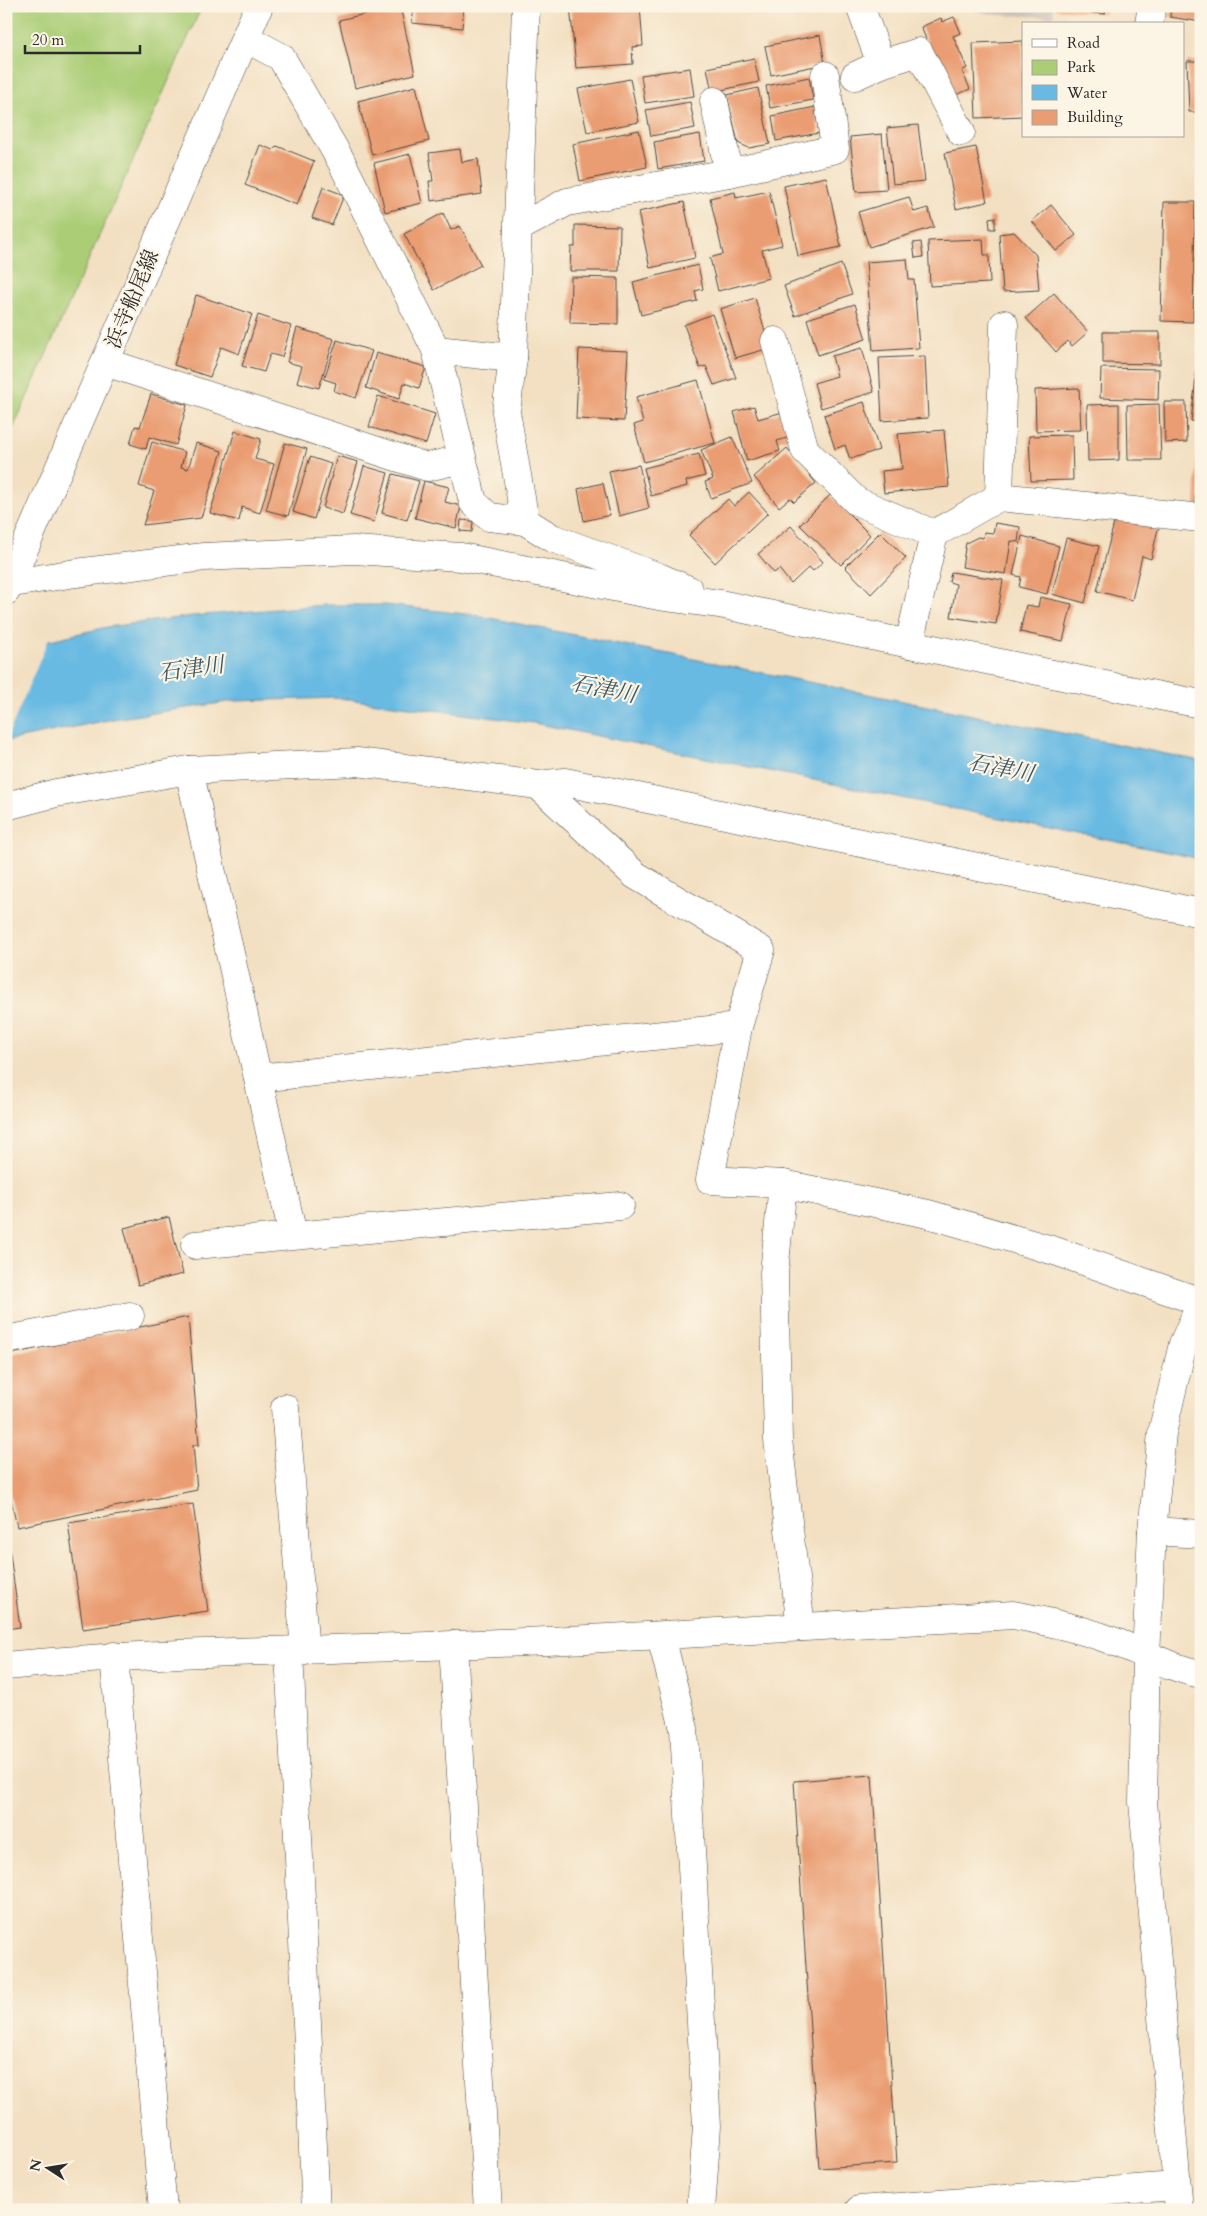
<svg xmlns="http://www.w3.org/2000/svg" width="1207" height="2216" font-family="Cardo,'Noto Serif JP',serif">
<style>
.industrial{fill:#cec2b9}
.green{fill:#aacd76;stroke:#6a7c50}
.water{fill:#68bae3;stroke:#4a7287}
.pier{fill:#f3e0c2}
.building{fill:#ea9d72}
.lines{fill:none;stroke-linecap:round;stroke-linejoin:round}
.minor-casing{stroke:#494642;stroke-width:29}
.minor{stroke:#fff;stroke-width:28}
.labels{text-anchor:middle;stroke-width:4.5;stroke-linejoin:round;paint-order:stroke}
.street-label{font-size:21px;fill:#2b2b2b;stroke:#fcf5e5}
.water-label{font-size:22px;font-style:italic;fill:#3d5662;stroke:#fcf5e5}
</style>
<rect width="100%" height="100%" fill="#fcf5e5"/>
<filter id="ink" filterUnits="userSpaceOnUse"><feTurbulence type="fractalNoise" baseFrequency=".02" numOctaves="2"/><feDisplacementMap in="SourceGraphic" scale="10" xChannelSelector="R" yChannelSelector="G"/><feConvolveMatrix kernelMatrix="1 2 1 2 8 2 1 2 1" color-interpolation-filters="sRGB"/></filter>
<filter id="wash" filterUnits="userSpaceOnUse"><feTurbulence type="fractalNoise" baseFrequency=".0096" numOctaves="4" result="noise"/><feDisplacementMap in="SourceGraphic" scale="20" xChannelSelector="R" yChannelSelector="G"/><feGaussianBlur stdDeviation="1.12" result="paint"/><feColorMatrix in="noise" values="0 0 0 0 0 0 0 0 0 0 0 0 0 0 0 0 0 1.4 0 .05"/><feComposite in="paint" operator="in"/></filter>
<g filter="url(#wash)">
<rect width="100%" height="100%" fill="#f3e0c2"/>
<path class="industrial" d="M951,6H1053L1054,17L997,15Z"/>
<path class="green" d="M6,6H202L6,444Z"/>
<path class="water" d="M325,605H385L475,615L1201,761V859L534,723L339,698L234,701L113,719L6,741V650L107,627L192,616Z"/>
<path class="pier" d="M49,638L6,740V647Z"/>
<g id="blocks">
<g class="building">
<path d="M400,6L415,74L355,88L339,20Z"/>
<path d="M414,6H464L462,28L412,23Z"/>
<path d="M570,6H640L643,46L632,47L633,64L576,68Z"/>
<path d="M1056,6H1106L1105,14L1056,9Z"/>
<path d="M1171,6H1201V22L1170,17Z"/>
<path d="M954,17L961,33L953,36L967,68L962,71L970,89L951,97L921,27L941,18L942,22Z"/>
<path d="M820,35L825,64L771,75L765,46Z"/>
<path d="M1023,41V116L976,118L973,43Z"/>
<path d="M754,58L759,82L712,92L707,68Z"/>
<path d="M1187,61H1201V112H1189Z"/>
<path d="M690,68L694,96L645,103L641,75Z"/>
<path d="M809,77L813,100L770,108L766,86Z"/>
<path d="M630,79L639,122L587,132L578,89Z"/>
<path d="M416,86L429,141L372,155L358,101Z"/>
<path d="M758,88L770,144L749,148L738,143L727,95Z"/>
<path d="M690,102L695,128L651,136L646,110Z"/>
<path d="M815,107L819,133L776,141L772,116Z"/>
<path d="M918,125L925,181L893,184L887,128Z"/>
<path d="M639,130L647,167L580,181L573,144Z"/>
<path d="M700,134L704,161L658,169L654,142Z"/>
<path d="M882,134L887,190L856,192L850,137Z"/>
<path d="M260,145L273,150L277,146L314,161L297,205L245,185Z"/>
<path d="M976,147L987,202L956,209L945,153Z"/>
<path d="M460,149L462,162L478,159L482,194L431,201L429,181H433L429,153Z"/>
<path d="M410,154L422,203L385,212L374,163Z"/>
<path d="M826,177L841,247L798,256L784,186Z"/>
<path d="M323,187L344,195L332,225L312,218Z"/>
<path d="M769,191L782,245L762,250L769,278L718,291L710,258L723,254L710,198L735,192L736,198Z"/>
<path d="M909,197L914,212L928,208L934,227L869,247L858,212Z"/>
<path d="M684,202L695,258L650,268L638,212Z"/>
<path d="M1164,202H1195L1193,322L1161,321Z"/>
<path d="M1051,205L1076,235L1056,251L1032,221Z"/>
<path d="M443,213L451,230L460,226L481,265L434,290L404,234Z"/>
<path d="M995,217V229H990L989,218Z"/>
<path d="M575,225L620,226L619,271H570L571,247H575Z"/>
<path d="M1014,232L1036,255L1039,290L1003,292L999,234Z"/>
<path d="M983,239L984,255H989L990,283L930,286L928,241Z"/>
<path d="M921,242L923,257L915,258L913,243Z"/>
<path d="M907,259L909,280H914L919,348L873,351L866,262Z"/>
<path d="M841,264L852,294L795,316L784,286Z"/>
<path d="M698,265L703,289L695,291L697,301L641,315L633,282Z"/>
<path d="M571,277L618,278V324L570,323Z"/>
<path d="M1054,293L1088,332L1072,346L1068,341L1056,352L1026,318Z"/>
<path d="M196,295L252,314L239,354L221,347L210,377L174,365Z"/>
<path d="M755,298L770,348L735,358L720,309Z"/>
<path d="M855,304L866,339L818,355L807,319Z"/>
<path d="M712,314L736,378L714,385L706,366L700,368L684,325Z"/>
<path d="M258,315L291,326L282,357L270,354L264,372L242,366Z"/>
<path d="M297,328L334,339L319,388L297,382L302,366L287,362Z"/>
<path d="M1103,332H1160V364L1103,363Z"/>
<path d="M337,340L372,351L356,398L334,391L336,383L324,379Z"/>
<path d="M862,348L874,392L821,408L814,383L837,376L832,356Z"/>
<path d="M579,349L628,351L624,421L576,419Z"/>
<path d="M376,353L426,367L419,388L404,383L399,399L366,388Z"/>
<path d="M925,356L928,418L882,421L879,358Z"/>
<path d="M1101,368L1159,369L1158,400L1100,398Z"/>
<path d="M1197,369H1201V422L1191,421Z"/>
<path d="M698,380L715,443L644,462L634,425L643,422L636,397Z"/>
<path d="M1079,388L1081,430L1036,431L1035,390Z"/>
<path d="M151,394L187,405L176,445L149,437L146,449L130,444L135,426L140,427Z"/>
<path d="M378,396L435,414L426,444L369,427Z"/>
<path d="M864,402L879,450L850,459L845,445L835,449L824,415Z"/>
<path d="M1164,402H1186L1187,442L1165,443Z"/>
<path d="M1119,404V460L1088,461L1087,405Z"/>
<path d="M1159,404L1161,460H1128L1127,405Z"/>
<path d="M754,406L758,419L783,412L790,437L777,441L780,451L747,461L734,412Z"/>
<path d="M944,430L949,487L884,493L882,471L902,469L898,434Z"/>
<path d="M235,431L261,439L255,459L274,464L260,513L242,507L239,521L210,513Z"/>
<path d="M1072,435L1073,480L1031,481L1029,436Z"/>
<path d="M732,437L752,483L711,498L705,482L713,479L701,450Z"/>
<path d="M1198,440H1201V505H1195Z"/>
<path d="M152,442L185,452L181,467L188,469L196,443L222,451L201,518L143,525L154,491L139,486Z"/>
<path d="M285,443L307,449L288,516L266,510Z"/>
<path d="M787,448L816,483L794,502L790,498L779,507L754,477Z"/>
<path d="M699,454L705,476L686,481L687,486L651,496L644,468Z"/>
<path d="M337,456L358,462L343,514L323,508Z"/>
<path d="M310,457L331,464L314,519L293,512Z"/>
<path d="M639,465L649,508L619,516L609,471Z"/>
<path d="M364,466L388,473L374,522L350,515Z"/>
<path d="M393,474L419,481L407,520L382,513Z"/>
<path d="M424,481L449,487L445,502L461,506L456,528L415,518Z"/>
<path d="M603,483L610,515L584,521L578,489Z"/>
<path d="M749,492L768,513L715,563L689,535L728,499L734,506Z"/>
<path d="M830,495L870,535L841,565L800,525Z"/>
<path d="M1116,515L1159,525L1151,559L1142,556L1132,600L1097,591Z"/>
<path d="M461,520L473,521L472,532L460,531Z"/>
<path d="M995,523L1020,527L1018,542L1011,541L1006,574L962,567L966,543L978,537L983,538L984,532L993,533Z"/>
<path d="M791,526L823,562L813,571L809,567L791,584L779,569L774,573L758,554Z"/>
<path d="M880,532L906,558L871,594L845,567Z"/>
<path d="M1022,536L1059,546L1047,594L1019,587L1021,577L1013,575Z"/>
<path d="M1066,538L1099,546L1085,603L1052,594Z"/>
<path d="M951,572L1003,580L996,624L951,617L956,584L949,582Z"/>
<path d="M1040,597L1072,604L1063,641L1020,632L1026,605L1038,607Z"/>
<path d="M169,1217L183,1274L138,1285L124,1228Z"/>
<path d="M188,1317L199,1445H193L197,1490L17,1527L6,1476V1355Z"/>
<path d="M193,1504L208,1611L83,1629L68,1523Z"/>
<path d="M6,1525L20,1627L6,1629Z"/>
<path d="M872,1775L897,2163L819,2168L794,1781Z"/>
</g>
</g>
</g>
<g filter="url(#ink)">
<use href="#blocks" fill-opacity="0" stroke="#494642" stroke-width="1"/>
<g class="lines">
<defs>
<g id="minor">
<path d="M526,6L513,358L506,412L525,521L552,538L659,577L689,590"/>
<path d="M860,6L881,64"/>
<path d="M1149,24L1152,6"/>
<path d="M245,38L281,57L340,159L436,350L473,502L489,517L525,521"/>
<path d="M855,76L881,64L919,52L961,132"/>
<path d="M714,101L729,173"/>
<path d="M518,228L567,202L729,173L835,149L825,75"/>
<path d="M775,341L805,450L856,501L934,534"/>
<path d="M436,350L513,358"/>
<path d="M105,362L427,467L462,459"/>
<path d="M999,497L1201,518"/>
<path d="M6,584L76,573L204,557L354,550L461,557L659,596L720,604L1119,688L1201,704"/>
<path d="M6,591L259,6"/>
<path d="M909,644L934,534L999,497L1004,324"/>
<path d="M189,770L293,1235"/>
<path d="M538,785L635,875L761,950L738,1027L710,1180L783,1184L774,1273L778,1440L801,1627"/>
<path d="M6,806L56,793L189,770L357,762L538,785L565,782L1201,913"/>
<path d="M258,1078L738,1027"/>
<path d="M783,1184L928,1214L1055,1251L1201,1302"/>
<path d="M195,1245L620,1206"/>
<path d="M6,1340L130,1316"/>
<path d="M285,1408L305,1651"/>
<path d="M1152,1531L1201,1534"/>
<path d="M661,1636L684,1729L707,2126L701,2210"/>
<path d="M453,1645L488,2210"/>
<path d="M289,1651L316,2210"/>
<path d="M114,1656L163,2210"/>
<path d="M6,1666C154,1651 303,1651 452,1645C639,1638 826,1625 1013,1615C1046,1621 1079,1628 1110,1640C1141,1651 1169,1668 1201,1674"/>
<path d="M859,2210L1175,2186"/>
<path d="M1179,2210L1143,1802L1146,1656L1152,1531L1162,1433L1183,1344L1201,1303"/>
</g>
</defs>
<use href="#minor" class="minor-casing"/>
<use href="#minor" class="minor"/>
</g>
</g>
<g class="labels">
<g class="street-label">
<text transform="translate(132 299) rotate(-67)" y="7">浜寺船尾線</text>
</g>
<g class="water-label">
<text transform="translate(191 668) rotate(-8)" y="8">石津川</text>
<text transform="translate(604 688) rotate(11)" y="8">石津川</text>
<text transform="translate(1001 767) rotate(11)" y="8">石津川</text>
</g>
</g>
<rect width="1207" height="2216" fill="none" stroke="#fcf5e5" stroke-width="25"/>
<rect x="1022" y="22" width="162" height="115" fill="#fcf5e5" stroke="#a8a49b"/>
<rect x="1032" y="39" width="25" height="8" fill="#ffffff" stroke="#a8a49b"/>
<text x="1067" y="48" font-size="15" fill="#2b2b2b">Road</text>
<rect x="1032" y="60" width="25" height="15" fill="#aacd76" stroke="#a8a49b"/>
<text x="1067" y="72" font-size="15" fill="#2b2b2b">Park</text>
<rect x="1032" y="85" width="25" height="15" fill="#68bae3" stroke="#a8a49b"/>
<text x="1067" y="98" font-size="15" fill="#2b2b2b">Water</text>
<rect x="1032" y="110" width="25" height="15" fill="#ea9d72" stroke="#a8a49b"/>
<text x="1067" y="122" font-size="15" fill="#2b2b2b">Building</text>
<g transform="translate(48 2168) rotate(282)" stroke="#fcf5e5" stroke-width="4" paint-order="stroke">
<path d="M0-4L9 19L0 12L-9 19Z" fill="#2b2b2b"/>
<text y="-8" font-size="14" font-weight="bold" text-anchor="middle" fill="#2b2b2b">N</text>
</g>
<path d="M25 45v8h115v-8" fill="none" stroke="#2b2b2b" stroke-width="2.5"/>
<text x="32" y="45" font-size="15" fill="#2b2b2b" stroke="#fcf5e5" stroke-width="4" paint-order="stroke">20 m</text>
</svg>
